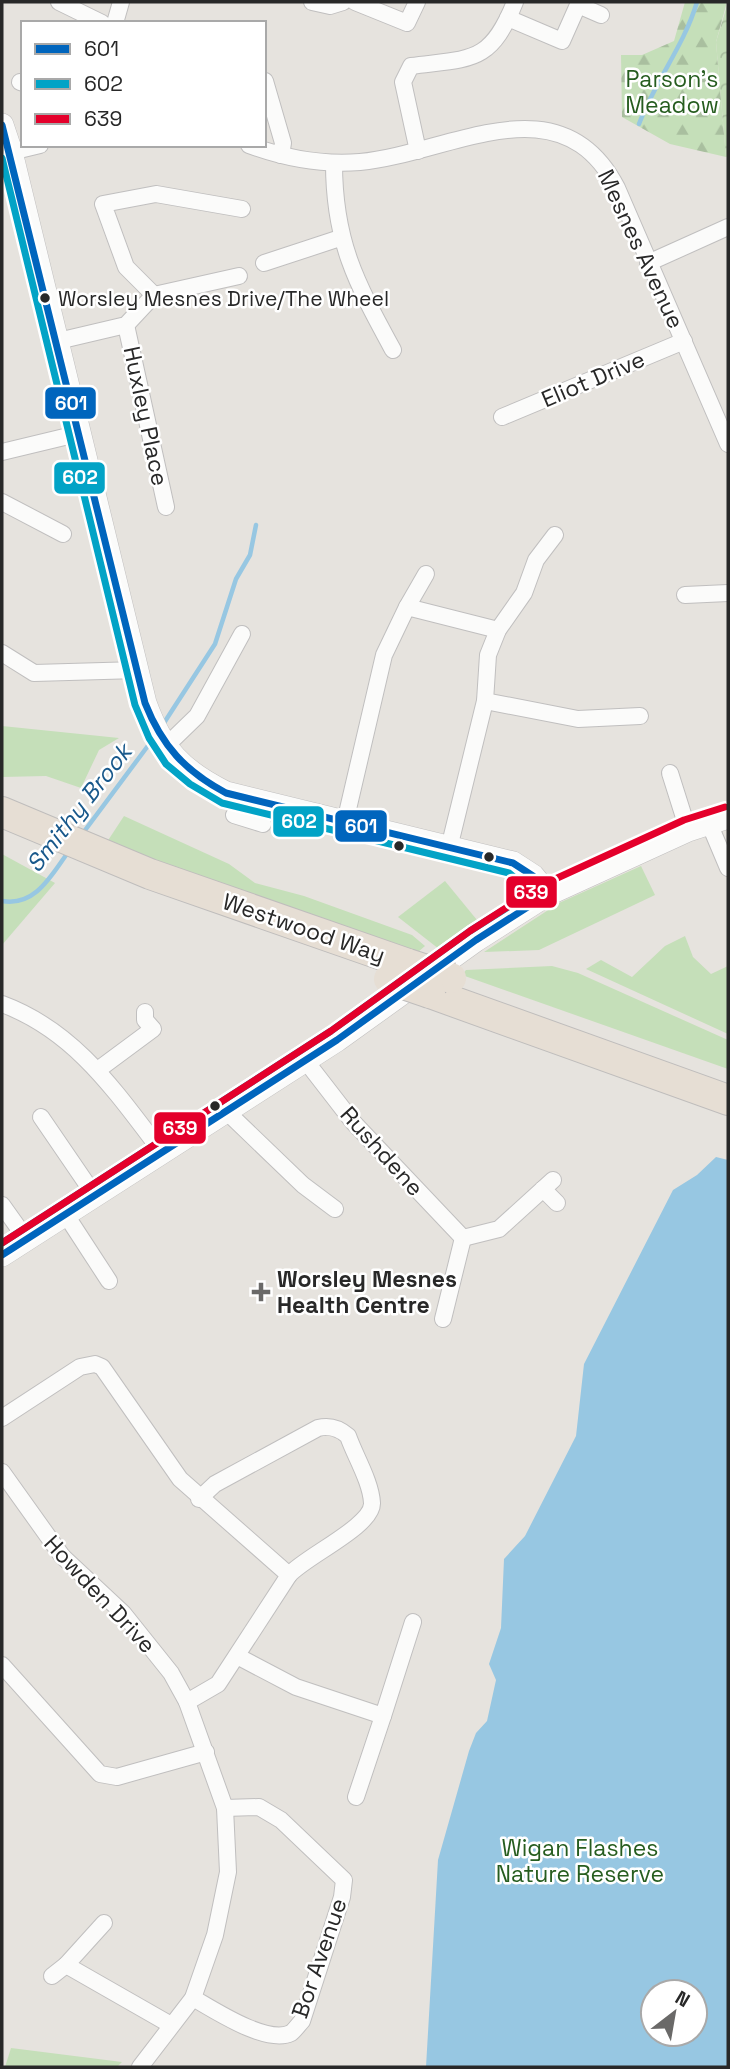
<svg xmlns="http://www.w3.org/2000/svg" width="730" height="2069" font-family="'Space Grotesk',sans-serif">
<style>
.grass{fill:#c5dfb9}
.forest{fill:url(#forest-firs)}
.park{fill:url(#park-crowns)}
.water{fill:#97c7e2;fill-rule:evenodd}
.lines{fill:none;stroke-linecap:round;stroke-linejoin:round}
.stream{stroke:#97c7e2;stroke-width:4.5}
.street-casing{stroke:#c0bfbf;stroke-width:18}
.secondary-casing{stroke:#c0bfbf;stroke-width:24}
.highway-casing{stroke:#bfbdbc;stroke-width:32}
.street{stroke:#fbfbfa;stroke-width:16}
.secondary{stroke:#fbfbfa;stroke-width:23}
.highway{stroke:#e6ded4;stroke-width:30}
.highway-bridge-casing{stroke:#bfbdbc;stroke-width:32;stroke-linecap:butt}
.highway-bridge{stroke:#e6ded4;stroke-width:30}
.bus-1-casing{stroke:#fff;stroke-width:12}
.bus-2-casing{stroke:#fff;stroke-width:12}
.bus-3-casing{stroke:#fff;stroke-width:12}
.bus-1{stroke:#0065bd;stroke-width:7}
.bus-2{stroke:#02a3c6;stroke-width:7}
.bus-3{stroke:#e4002b;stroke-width:7}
.bus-dot{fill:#282828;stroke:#fff;stroke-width:2.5}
.poi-dot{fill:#6a6968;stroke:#fff;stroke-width:2.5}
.labels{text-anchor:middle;stroke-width:5;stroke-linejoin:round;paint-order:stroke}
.bus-label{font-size:21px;fill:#282828;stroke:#fff;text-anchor:start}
.park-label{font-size:23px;fill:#265d1f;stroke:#fff}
.street-label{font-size:23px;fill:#282828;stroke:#fff}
.poi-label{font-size:23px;font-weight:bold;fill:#282828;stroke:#fff;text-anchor:start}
.water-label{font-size:24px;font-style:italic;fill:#18588b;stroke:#fff}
.line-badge{stroke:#fff;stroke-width:2.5}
.badge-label{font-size:19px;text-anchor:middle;font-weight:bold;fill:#fff}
</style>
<defs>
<pattern id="forest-firs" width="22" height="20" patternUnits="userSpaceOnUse" patternTransform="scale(1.75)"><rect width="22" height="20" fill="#c5dfb9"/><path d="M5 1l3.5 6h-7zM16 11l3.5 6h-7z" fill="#a9bf9f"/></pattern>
<pattern id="park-crowns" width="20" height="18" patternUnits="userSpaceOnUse" patternTransform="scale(1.75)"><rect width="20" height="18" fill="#c5dfb9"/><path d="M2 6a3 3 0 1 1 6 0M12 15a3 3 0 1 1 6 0" fill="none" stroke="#a9bf9f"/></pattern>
</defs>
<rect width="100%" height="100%" fill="#e6e3de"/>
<g class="grass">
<path d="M2,726L119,738L99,750L81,788L46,776L2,777Z"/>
<path d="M124,816L229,864L255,883L304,896L412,935L425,946L411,958L103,848Z"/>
<path d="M2,854L55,883L2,945Z"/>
<path d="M641,866L655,895L539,950L484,952L559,903Z"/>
<path d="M445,881L477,920L439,949L398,917Z"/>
<path d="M685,936L693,957L711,974L728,966V1034L586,969L601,960L632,977L665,946Z"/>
<path d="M552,966L578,973L728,1040V1069L462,975L466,970Z"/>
<path d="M11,2048L122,2062L117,2067H5Z"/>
</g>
<path class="forest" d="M685,2H727L716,42L726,157L670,144L622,117L621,55H642L674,41Z"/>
<path class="park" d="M728,2V156L726,157L716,42Z"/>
<path class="water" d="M716,1157L728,1160V2067H426L438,1860L469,1751L476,1733L487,1721L496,1680L489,1664L501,1628L504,1559L525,1536L576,1436L584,1364L673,1190L697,1175ZM653,1992H695V2034H653Z"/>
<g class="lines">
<g class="stream">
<path d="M639,124C655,81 684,46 697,2"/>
<path d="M162,726L215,644L236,579L250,555L256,525"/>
<path d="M83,833L153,739"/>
<path d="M2,901C36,907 52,874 69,851"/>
</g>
<defs>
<g id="street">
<path d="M59,2L102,23"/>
<path d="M312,2L330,6L343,2"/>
<path d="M355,2L407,23L417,2"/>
<path d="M508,18L562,41L578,5L601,15"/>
<path d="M115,23L121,2"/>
<path d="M265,81L283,143L281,155"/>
<path d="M20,82L23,83"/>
<path d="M249,145C284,158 322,165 360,162C449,154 560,78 617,188L728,444"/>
<path d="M418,151L403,82L411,66C472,58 490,64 515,2"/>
<path d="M11,152L40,145"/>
<path d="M334,163C334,242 356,282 393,350"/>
<path d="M264,263L340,238"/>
<path d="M648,263L728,227"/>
<path d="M154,295L126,267L103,204L156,194L242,209"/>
<path d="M126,325L166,507"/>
<path d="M58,341L126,325L154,295L239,276"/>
<path d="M502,417L684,341"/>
<path d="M2,452L81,433"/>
<path d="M2,502L63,534"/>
<path d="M685,595L728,593"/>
<path d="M407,607L426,574"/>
<path d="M2,653L34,673L138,670"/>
<path d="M485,701L578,719L640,716"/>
<path d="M165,747L197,716L242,634"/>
<path d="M670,773L688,830"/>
<path d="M234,815L263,824"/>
<path d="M345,822L384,655L407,607L498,630"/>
<path d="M709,823L728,868"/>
<path d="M449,848L485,701L488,655L498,630L524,593L536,560L555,535"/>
<path d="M2,1004C75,1031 115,1091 161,1151"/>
<path d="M305,1060L353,1122L463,1238L499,1229L553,1180"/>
<path d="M99,1069L153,1029L145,1020V1012"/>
<path d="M226,1111L303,1185L335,1209"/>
<path d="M41,1117L95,1196"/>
<path d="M543,1189L557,1203"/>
<path d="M2,1205L27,1240"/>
<path d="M66,1215L109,1281"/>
<path d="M443,1319L463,1238"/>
<path d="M2,1418L80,1367L95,1364L102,1367L180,1479L289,1575L218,1684L187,1702"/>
<path d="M2,1472L62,1556L123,1613L171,1673L187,1702L225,1808L228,1872L215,1935L193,1998L140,2067"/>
<path d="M199,1499L215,1484L318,1428C330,1425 339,1428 348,1436C355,1456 371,1482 372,1503C373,1526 306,1556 289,1575"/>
<path d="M237,1656L296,1687L383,1716L413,1622"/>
<path d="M2,1665L100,1774L117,1777L206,1752"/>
<path d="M356,1797L383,1716"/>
<path d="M104,1923L66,1965L171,2025"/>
<path d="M52,1976L66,1965"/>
<path d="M193,1998C214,2010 267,2045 291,2033C294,2031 299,2024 302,2021L342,1897L344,1880L281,1820L259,1807L225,1808"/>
</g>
<g id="secondary">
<path d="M2,125L11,152L145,703C162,750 180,770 226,793L513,863L533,876L548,894"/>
<path d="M2,1255L337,1040L476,940L548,894L688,830L728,817"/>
</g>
<g id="highway">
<path d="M2,812L150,874L408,964"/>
<path d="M430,993L728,1100"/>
</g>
</defs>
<use href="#street" class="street-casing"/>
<use href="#secondary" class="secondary-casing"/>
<use href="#highway" class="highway-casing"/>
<use href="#street" class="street"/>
<use href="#secondary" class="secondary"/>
<use href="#highway" class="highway"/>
<defs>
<g id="highway-bridge">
<path d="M408,964L451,978"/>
<path d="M389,979L430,993"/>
</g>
</defs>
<use href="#highway-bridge" class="highway-bridge-casing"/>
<use href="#highway-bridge" class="highway-bridge"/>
<defs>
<path id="bus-1" d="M2,125L145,703C162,746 185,771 226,793L513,863L533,876L548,894L476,940L337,1040L2,1255"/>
<path id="bus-2" d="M2,158L135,705L149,738L166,764L190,784L222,803L509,873L532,892L470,931L331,1031L2,1243"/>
<path id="bus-3" d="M2,1243L331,1031L470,931L542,885L684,820L725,807"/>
</defs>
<use href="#bus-1" class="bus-1-casing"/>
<use href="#bus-2" class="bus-2-casing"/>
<use href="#bus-3" class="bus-3-casing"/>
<use href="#bus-1" class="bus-1"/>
<use href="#bus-2" class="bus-2"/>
<use href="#bus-3" class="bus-3"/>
</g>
<g class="bus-dot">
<circle cx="45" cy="298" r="6"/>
<circle cx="399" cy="846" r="6"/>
<circle cx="489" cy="857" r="6"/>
<circle cx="215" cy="1106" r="6"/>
</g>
<path class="poi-dot" d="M257.5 1281.5h7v7h7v7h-7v7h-7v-7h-7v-7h7z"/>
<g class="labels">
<g class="bus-label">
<text x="58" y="306">Worsley Mesnes Drive/The Wheel</text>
</g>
<g class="park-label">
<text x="672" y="87">Parson's<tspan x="672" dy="26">Meadow</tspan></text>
<text x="580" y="1856">Wigan Flashes<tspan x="580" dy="26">Nature Reserve</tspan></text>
</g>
<g class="street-label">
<text transform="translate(641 249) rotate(65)" y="8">Mesnes Avenue</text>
<text transform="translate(593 379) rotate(-23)" y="8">Eliot Drive</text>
<text transform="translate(146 416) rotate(78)" y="8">Huxley Place</text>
<text transform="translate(304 928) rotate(19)" y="8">Westwood Way</text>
<text transform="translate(382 1151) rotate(48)" y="8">Rushdene</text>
<text transform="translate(100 1594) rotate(47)" y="8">Howden Drive</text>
<text transform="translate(319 1958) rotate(-71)" y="8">Bor Avenue</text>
</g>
<g class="poi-label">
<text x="277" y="1287">Worsley Mesnes<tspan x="277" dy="26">Health Centre</tspan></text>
</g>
<g class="water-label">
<text transform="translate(79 808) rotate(-52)" y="8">Smithy Brook</text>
</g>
</g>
<g class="line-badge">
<rect x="44" y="386" width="53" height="34" rx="7" fill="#0065bd"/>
<rect x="53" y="461" width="53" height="34" rx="7" fill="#02a3c6"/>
<rect x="272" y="805" width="53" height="33" rx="7" fill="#02a3c6"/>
<rect x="334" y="809" width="54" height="34" rx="7" fill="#0065bd"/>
<rect x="505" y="875" width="53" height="34" rx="7" fill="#e4002b"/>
<rect x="153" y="1111" width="54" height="34" rx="7" fill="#e4002b"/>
</g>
<g class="badge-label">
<text x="71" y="410">601</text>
<text x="80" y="484">602</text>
<text x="299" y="828">602</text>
<text x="361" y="833">601</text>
<text x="531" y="899">639</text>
<text x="180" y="1135">639</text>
</g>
<rect width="730" height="2069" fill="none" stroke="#282828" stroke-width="7"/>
<rect x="21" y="21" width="245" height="126" fill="#ffffff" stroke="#a9a9a9" stroke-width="2"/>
<rect x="35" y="44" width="35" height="10" fill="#0065bd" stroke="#a9a9a9" stroke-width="2"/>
<text x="84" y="56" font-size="21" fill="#282828">601</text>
<rect x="35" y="79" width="35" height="10" fill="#02a3c6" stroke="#a9a9a9" stroke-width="2"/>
<text x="84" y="91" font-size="21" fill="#282828">602</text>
<rect x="35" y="114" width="35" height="10" fill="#e4002b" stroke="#a9a9a9" stroke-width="2"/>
<text x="84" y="126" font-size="21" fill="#282828">639</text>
<g transform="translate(674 2013) rotate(31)"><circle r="33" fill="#ffffff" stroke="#a9a9a9" stroke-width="2"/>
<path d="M0-5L12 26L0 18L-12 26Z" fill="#6a6968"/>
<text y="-10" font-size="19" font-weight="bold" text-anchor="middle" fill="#282828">N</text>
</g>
</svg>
